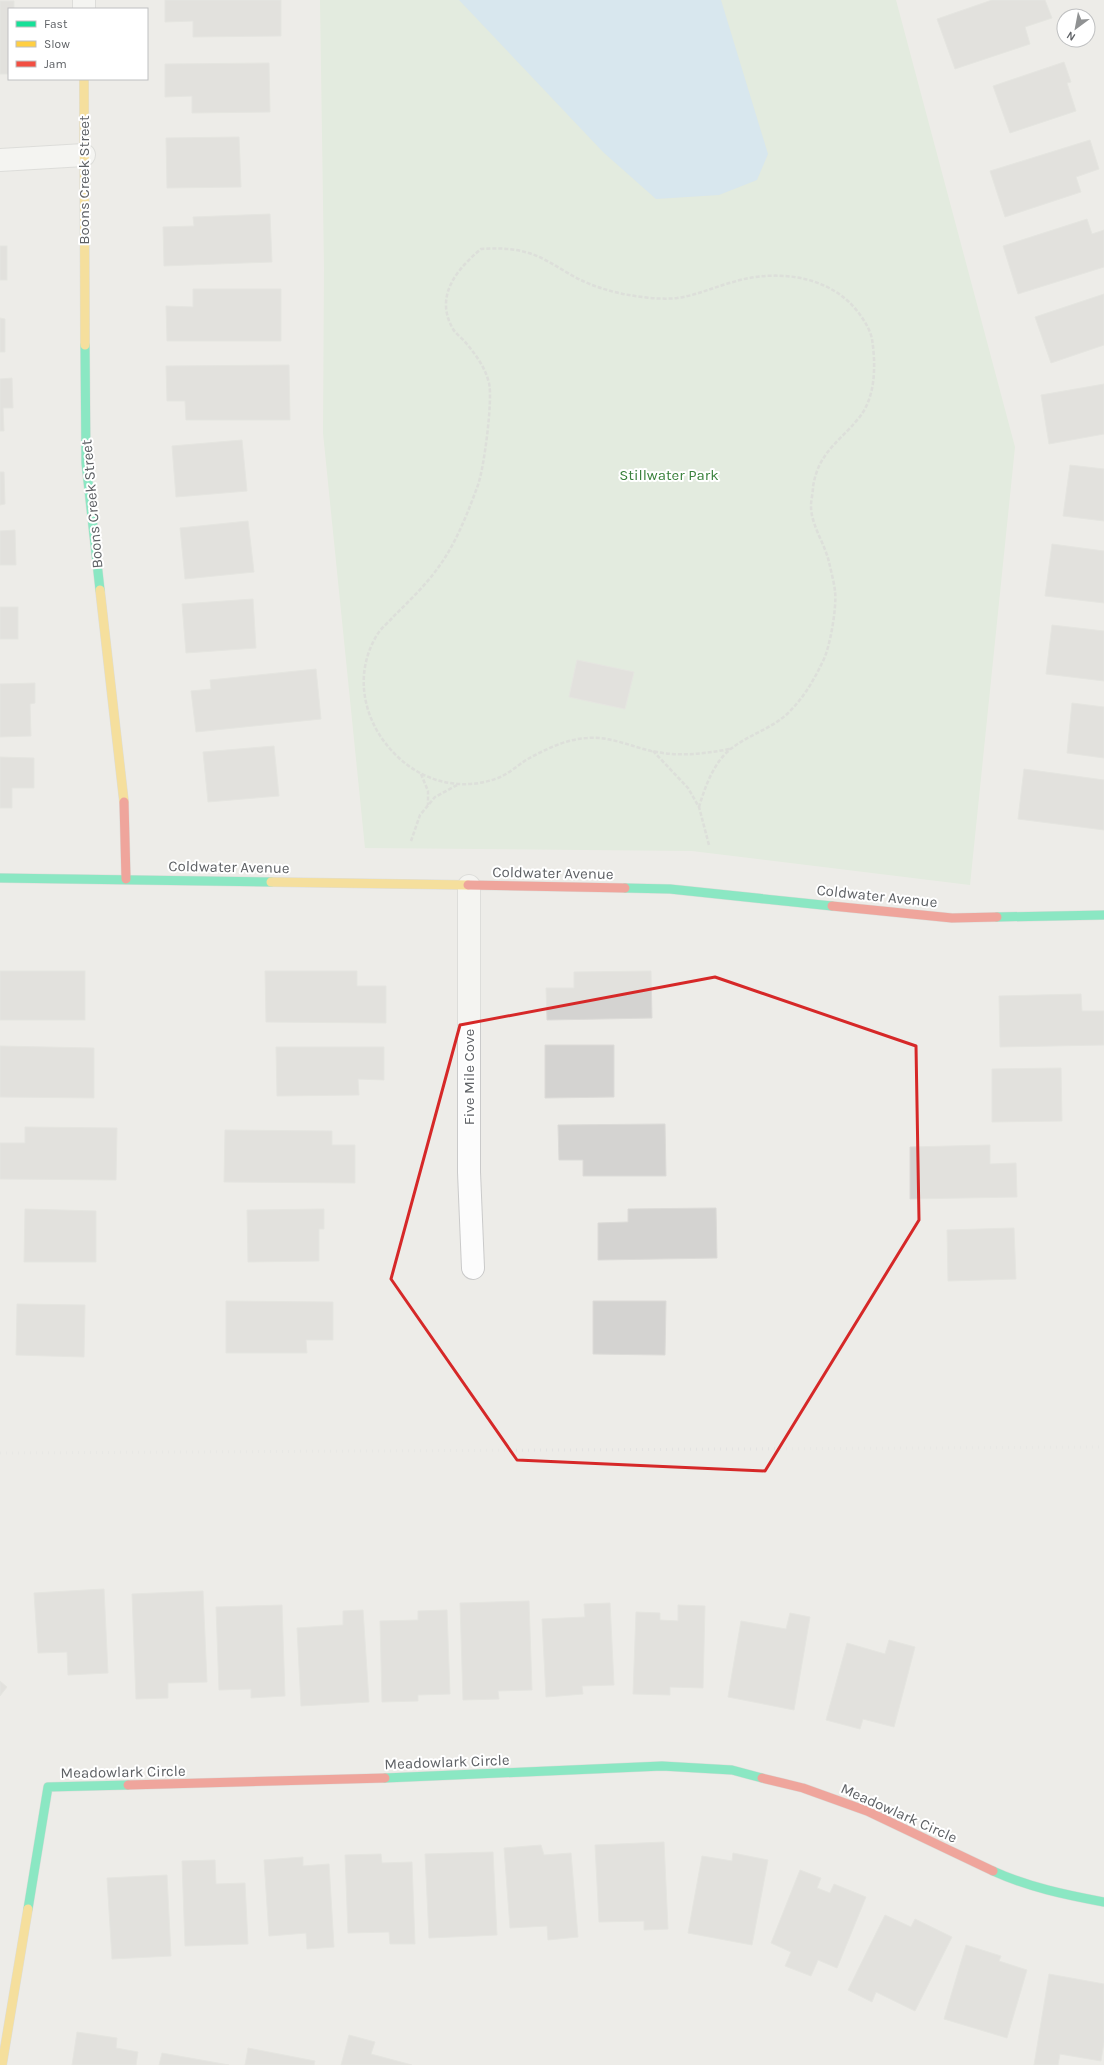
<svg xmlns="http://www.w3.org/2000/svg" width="1104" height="2065" font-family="Karla,sans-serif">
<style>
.green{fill:#d7e8d4}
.water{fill:#bfdff5}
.building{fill:#d4d3d1;stroke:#dcdbd8}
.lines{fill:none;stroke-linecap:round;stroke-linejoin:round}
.street-casing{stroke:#cacaca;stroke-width:24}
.fast-casing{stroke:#cacac9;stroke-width:10}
.slow-casing{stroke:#cacac9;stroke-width:10}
.jam-casing{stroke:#cacac9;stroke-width:10}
.path{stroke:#c9cecb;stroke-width:2.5;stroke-dasharray:4 2;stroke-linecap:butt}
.street{stroke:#fcfcfc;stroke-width:22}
.fast{stroke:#16e098;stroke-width:9}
.slow{stroke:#ffcf43;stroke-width:9}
.jam{stroke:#f24e42;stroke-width:9}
.rail{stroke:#e3e3e2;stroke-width:3;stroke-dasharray:1 5;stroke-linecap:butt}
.marked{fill:none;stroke:#d62828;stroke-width:3;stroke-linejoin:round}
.labels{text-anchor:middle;stroke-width:4;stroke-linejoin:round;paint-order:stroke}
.street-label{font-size:15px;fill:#5e6165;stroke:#fff}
.park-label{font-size:15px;fill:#39813b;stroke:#fff}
</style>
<rect width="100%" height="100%" fill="#edece8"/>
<path class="green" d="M320,0H896L1015,447L970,885L692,851L365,848L323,433L324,268Z"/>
<path class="water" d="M459,0H721L768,154L757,180L719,195L656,199L603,152Z"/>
<g class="building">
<path d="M165,0H281V36L193,37V21L165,22Z"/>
<path d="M992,0H1045L1052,18L1025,27L1030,44L955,69L937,19Z"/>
<path d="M0,1H14V9H9V74H0Z"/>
<path d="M1064,62L1071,82L1067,83L1076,111L1010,133L993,86Z"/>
<path d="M269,63L270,112L192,113V96L165,97V64Z"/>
<path d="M239,137L241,187L167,188L166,138Z"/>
<path d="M1090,140L1099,169L1076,177L1081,192L1005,217L990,171Z"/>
<path d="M270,214L272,262L164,266L163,227L194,226L193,217Z"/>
<path d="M1087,219L1092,234L1104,230V267L1018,294L1003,246Z"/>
<rect x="0" y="246" width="7" height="34"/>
<path d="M193,289H281V341H167L166,306L193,307Z"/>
<path d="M1104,294V345L1051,363L1035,317Z"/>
<path d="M0,318L5,319V352H0Z"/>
<path d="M289,365L290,420H186L185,401H167L166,366Z"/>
<path d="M12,378L13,408H3L4,431H0V379Z"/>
<path d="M1104,384V434L1049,444L1041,395Z"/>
<path d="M242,440L247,491L176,497L172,446Z"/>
<path d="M1070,465L1104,469V521L1063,516Z"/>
<path d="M0,472H4L5,504L0,505Z"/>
<path d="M248,521L254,572L185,579L180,528Z"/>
<path d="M15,530L16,565H0V531Z"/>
<path d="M1052,544L1104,551V603L1045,596Z"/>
<path d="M253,599L256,648L186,653L182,604Z"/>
<rect x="0" y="607" width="18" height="32"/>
<path d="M1052,625L1104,631V681L1046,674Z"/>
<path d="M577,660L634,672L625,709L569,697Z"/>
<path d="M316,669L321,719L196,732L191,691L211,689L210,680Z"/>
<path d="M35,683V703L30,704L31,736L0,737V684Z"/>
<path d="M1072,703L1104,707V758L1067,753Z"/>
<path d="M274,746L279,796L208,802L203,752Z"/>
<path d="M0,757L34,758V788H12V808H0Z"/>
<path d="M1024,769L1104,780V830L1018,819Z"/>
<rect x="0" y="971" width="85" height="49"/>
<path d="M265,971H357V986H386V1023L266,1022Z"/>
<path d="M651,971L652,1018L547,1020L546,988H574V972Z"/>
<path d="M1081,994L1082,1011H1104V1045L1000,1047L999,996Z"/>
<path d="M545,1045H614V1097L545,1098Z"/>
<path d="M0,1046L94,1048V1098L0,1097Z"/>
<path d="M276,1047H384V1080L358,1079L359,1095L277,1096Z"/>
<path d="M1061,1068L1062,1121L992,1122V1069Z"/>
<path d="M665,1124L666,1176H583V1160H559L558,1125Z"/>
<path d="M25,1127L117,1128L116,1180L0,1179V1143H25Z"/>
<path d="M225,1130L332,1131V1145H355V1183L224,1182Z"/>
<path d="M990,1145V1164L1016,1163L1017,1197L910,1199V1147Z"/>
<path d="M716,1208L717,1258L598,1260V1223L628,1222V1209Z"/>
<path d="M25,1209L96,1211V1262H24Z"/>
<path d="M324,1209V1229H319V1261L248,1262L247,1210Z"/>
<path d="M1014,1228L1016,1279L948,1281L947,1230Z"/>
<path d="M226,1301L333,1302V1340H306L307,1353H226Z"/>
<path d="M593,1301H666L665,1355L593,1354Z"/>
<path d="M17,1304L85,1305L84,1357L16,1355Z"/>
<path d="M104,1589L108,1673L68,1675L67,1652L38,1653L34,1593Z"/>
<path d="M203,1591L207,1682L168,1683V1698L136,1699L132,1594Z"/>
<path d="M529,1601L532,1690L498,1691L499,1699L463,1700L460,1603Z"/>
<path d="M610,1603L614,1685L582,1686L583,1694L546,1697L542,1619L585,1617L584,1604Z"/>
<path d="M282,1605L285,1696L251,1698V1689L219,1690L216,1607Z"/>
<path d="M678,1605L705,1606L703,1688L670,1687V1695L633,1694L636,1612L660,1613V1620L678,1621Z"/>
<path d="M363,1610L369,1702L301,1706L297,1628L343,1625V1611Z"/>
<path d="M447,1610L450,1694L418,1695V1701L382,1702L380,1621L418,1620V1611Z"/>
<path d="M790,1613L810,1617L794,1710L728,1697L741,1621L786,1629Z"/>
<path d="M889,1640L915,1647L894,1727L863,1719L860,1729L826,1720L847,1643L885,1654Z"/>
<path d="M0,1681L7,1687L0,1696Z"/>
<path d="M664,1842L668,1929L644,1930V1921L599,1922L595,1845Z"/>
<path d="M541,1845L544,1855L571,1853L578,1937L548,1940L547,1926L510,1928L504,1848Z"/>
<path d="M493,1852L497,1935L429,1938L425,1854Z"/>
<path d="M733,1853L768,1860L752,1945L688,1933L702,1856L732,1861Z"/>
<path d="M381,1854L382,1863L412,1862L415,1944H390L389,1932L348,1933L345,1855Z"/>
<path d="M303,1857V1866L329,1864L334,1947L307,1949L306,1933L269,1936L264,1860Z"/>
<path d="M215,1860L216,1884L245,1883L248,1944L185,1946L182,1861Z"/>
<path d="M800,1870L821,1878L817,1888L830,1893L834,1884L866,1897L837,1968L818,1960L811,1976L785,1966L791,1952L771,1943Z"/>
<path d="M167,1875L171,1956L112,1959L107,1878Z"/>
<path d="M885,1915L911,1927L915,1919L952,1937L915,2011L876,1992L872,2002L848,1990Z"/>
<path d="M966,1945L1001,1956L999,1961L1027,1970L1007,2038L944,2019Z"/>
<path d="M1049,1974L1104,1984V2042L1101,2061L1060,2054L1058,2065H1034Z"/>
<path d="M77,2032L117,2038L116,2048L138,2052L136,2065H72Z"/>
<path d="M349,2035L375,2042L371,2054L412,2065H341Z"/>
<path d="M248,2048L315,2061L314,2065H245Z"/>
<path d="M162,2053L229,2065H159Z"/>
</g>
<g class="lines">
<defs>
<g id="street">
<path d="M84,9V0"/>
<path d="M0,160L84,155"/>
<path d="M469,886V1172L473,1268"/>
</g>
<g id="fast">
<path d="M85,345L86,463L100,590"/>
<path d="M0,878L271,882"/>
<path d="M625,888L670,889L832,906"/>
<path d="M997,917L1104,915"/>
<path d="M385,1778L662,1766L732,1770L762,1778"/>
<path d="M993,1871C1028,1887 1066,1895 1104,1902"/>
<path d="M28,1909L48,1787L128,1785"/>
</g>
<g id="slow">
<path d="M84,79L85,345"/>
<path d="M100,590L124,802"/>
<path d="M271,882L468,885"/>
<path d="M2,2065L28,1909"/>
</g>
<g id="jam">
<path d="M124,802L126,879"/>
<path d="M468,885L625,888"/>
<path d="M832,906L952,918L997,917"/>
<path d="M762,1778L803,1788L867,1811L993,1871"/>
<path d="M128,1785L385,1778"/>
</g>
</defs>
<use href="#street" class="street-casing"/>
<use href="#fast" class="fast-casing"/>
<use href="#slow" class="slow-casing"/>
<use href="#jam" class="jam-casing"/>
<g class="path">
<path d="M653,751L688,788L699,807L709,845"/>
<path d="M421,774L428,791V805"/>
<path d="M699,807C705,787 714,761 732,748C749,735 770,729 786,715C802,700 813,682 822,663C830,649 837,607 835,591C834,582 831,571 829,562C825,544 811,525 811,506C811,500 813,493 813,487C818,453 839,442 858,419C876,398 876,365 872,339C869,325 858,311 849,302C819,274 772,270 733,282C714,287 698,295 677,298C660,300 640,297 623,294C605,290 589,285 573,276C557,267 542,256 525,252C511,248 496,248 481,249C457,269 434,296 453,329C456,334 462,338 466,343C476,355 485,367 489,383C493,400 484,468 478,485C468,512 457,541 440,565C427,584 409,601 393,617C388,623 381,628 377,635C352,676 364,726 399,758C426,783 463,791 498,778C508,774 517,766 526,760C544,750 566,739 587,738C609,736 630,746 651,751C680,757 702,754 730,749"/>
<path d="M411,841L420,815L435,797L459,784"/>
</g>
<use href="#street" class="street"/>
<use href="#fast" class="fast"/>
<use href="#slow" class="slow"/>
<use href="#jam" class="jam"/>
<path class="rail" d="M0,1453L1104,1447"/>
</g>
<path d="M0 0H1104V2065H0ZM715,977L916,1046L919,1220L765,1471L517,1460L391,1279L460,1025Z" fill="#edece8" fill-opacity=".55" fill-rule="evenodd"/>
<path class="marked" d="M715,977L916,1046L919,1220L765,1471L517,1460L391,1279L460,1025Z"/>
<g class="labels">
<g class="street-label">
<text transform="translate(84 180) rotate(-90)" y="5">Boons Creek Street</text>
<text transform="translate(92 504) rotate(-95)" y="5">Boons Creek Street</text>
<text transform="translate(229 867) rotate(1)" y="5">Coldwater Avenue</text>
<text transform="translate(553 873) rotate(1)" y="5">Coldwater Avenue</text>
<text transform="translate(877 896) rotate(6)" y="5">Coldwater Avenue</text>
<text transform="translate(469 1077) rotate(-90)" y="5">Five Mile Cove</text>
<text transform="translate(447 1762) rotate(-2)" y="5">Meadowlark Circle</text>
<text transform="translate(123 1772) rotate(-1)" y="5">Meadowlark Circle</text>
<text transform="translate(899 1813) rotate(24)" y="5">Meadowlark Circle</text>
</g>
<g class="park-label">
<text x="669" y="480">Stillwater Park</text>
</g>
</g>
<rect x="8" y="8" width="140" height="72" fill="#ffffff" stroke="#bfc0c1"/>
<rect x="16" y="21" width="20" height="6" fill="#16e098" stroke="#bfc0c1"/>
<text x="44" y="28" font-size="12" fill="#5e6165">Fast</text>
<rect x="16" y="41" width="20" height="6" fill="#ffcf43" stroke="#bfc0c1"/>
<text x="44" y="48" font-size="12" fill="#5e6165">Slow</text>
<rect x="16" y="61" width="20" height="6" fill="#f24e42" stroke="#bfc0c1"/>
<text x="44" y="68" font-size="12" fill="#5e6165">Jam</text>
<g transform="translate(1076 28) rotate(212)"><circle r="19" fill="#ffffff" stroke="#bfc0c1"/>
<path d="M0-3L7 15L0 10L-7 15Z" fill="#909293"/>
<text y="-6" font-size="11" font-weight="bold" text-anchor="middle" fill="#5e6165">N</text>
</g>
</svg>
